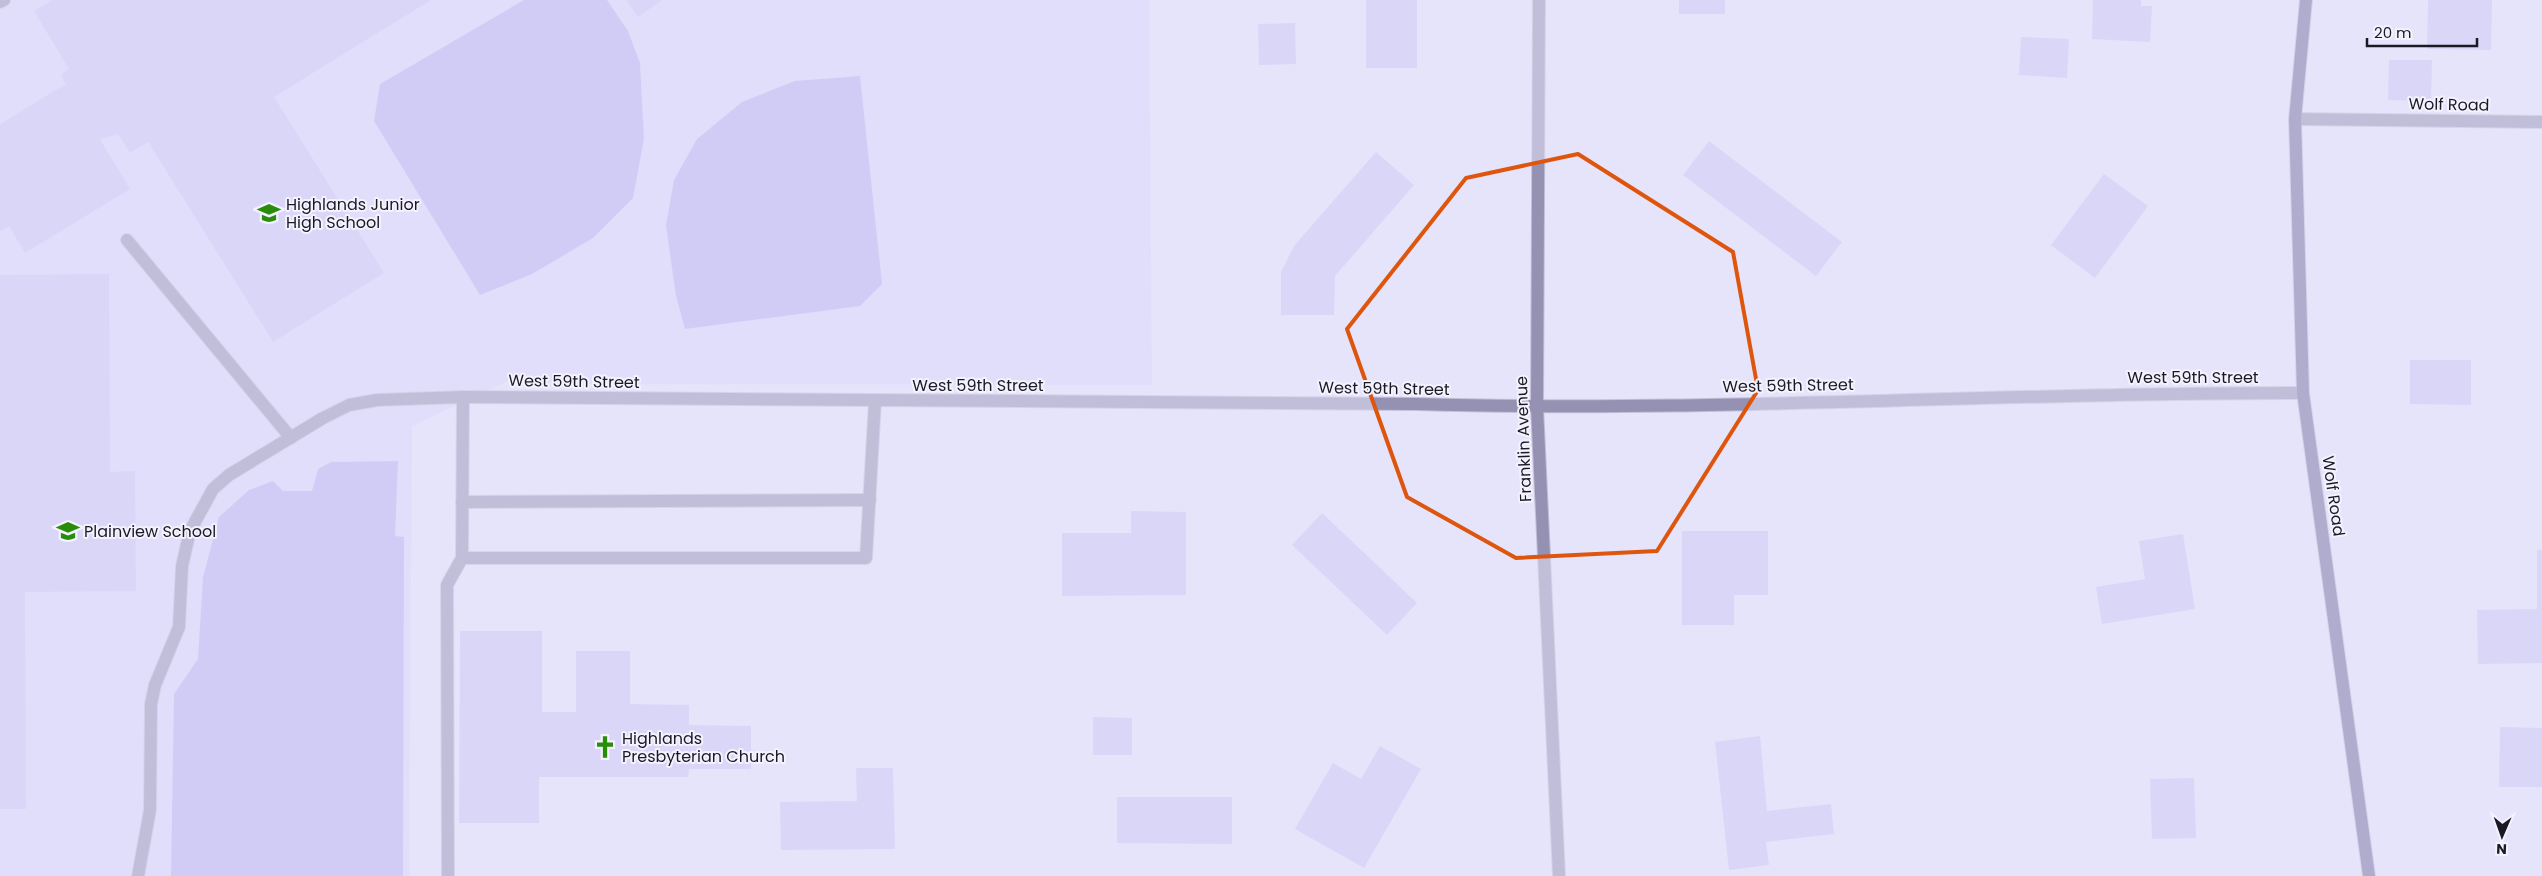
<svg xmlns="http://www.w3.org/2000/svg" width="2542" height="876" font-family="Poppins,sans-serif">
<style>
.built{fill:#dbd7fb}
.green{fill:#b9b0ee}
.building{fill:#cbc6f4}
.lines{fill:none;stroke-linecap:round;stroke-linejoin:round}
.lane-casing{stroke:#c1c0d4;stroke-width:14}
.street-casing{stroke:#c1c0d4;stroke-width:14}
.secondary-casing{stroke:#c1c0d4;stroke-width:14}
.lane{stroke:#9591b2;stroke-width:12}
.street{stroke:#9591b2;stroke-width:12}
.secondary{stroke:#6f6896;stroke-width:12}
.marked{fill:none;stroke:#de560d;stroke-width:4;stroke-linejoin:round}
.labels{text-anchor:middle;stroke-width:4;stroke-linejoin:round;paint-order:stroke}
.street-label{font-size:16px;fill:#1b1a24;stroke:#f4f2fe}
.poi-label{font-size:16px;fill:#1b1a24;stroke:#f4f2fe;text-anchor:start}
</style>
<rect width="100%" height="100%" fill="#e6e4fb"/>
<path class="built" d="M0,0H1149L1152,385L594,384L508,381L412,426L409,876H0Z"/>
<g class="green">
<path d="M524,0H607L628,31L640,63L644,139L633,198L593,238L532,274L480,295L374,121L380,84Z"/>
<path d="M860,76L882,284L860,306L685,329L676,296L666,225L674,180L697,139L742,102L795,81Z"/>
<path d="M398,461L395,536L404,537L403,876H171L174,694L198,659L203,577L219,517L249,490L273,481L283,491H312L318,469L331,462Z"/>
</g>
<g class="building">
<path d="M52,0H431L274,97L384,273L273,342L148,142L130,153L118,134L100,139L130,189L25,253L9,226L0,231V124L66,84L61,75L69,69L34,11Z"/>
<path d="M626,0H662L638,17Z"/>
<rect x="1366" y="0" width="51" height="68"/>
<rect x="1679" y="0" width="46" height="14"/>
<path d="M2093,0H2141V6H2152L2150,42L2092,39Z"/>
<path d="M2428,0H2492L2491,50L2427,49Z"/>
<path d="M1295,23L1296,64L1259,65L1258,24Z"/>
<path d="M2021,37L2069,39L2067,78L2019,75Z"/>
<path d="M2389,60H2432L2431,101L2388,100Z"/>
<path d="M1709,141L1842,242L1816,276L1683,175Z"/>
<path d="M1376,152L1414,185L1335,276L1334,315H1281V272L1294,246Z"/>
<path d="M2104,174L2148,206L2095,278L2051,245Z"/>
<path d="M109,274L110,472L135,471L136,591L25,592L26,809H0V275Z"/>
<path d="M2410,360H2471V405L2410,404Z"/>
<path d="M1131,511L1186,512V595L1062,596V533H1131Z"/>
<path d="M1322,513L1417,603L1387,635L1292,545Z"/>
<path d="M1682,531H1768V595H1734V625H1682Z"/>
<path d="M2183,534L2195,609L2102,624L2096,587L2145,579L2139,541Z"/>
<path d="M2537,550H2542V663L2478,664L2477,610L2537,609Z"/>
<path d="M460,631H542V712H576V651H630V704L689,705V725L751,726V769H689L688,777H539V823H459Z"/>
<path d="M1093,717L1132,718V755H1093Z"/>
<path d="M2500,727L2542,728V787H2499Z"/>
<path d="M1760,736L1767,811L1831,804L1834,834L1766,842L1769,865L1729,870L1715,742Z"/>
<path d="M1380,746L1421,769L1364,868L1295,829L1333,763L1361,779Z"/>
<path d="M856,768H893L895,849L781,850L780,802L857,801Z"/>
<path d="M2194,778L2196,838L2152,839L2150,779Z"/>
<path d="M1117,797H1232V844L1117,843Z"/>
</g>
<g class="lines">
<defs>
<g id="lane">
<path d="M0,2L4,0"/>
<path d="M127,240L291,438"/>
<path d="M462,502L870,500"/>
<path d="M138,876L150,810L151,704L155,685L179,627L182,566L190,531L213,489L229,475L323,418L349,405L377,400L463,397L462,558H866L875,401"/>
<path d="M448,876L447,585L462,558"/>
</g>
<g id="street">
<path d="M1539,0L1537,407L1559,876"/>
<path d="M2295,119L2542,122"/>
<path d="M463,397L1417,404C1713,413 2008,392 2303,393"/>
</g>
<path id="secondary" d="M2306,0L2295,119L2303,393L2369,876"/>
</defs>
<use href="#lane" class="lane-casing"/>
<use href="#street" class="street-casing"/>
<use href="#secondary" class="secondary-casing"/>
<use href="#lane" class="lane"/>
<use href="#street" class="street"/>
<use href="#secondary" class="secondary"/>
</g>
<path d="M0 0H2542V876H0ZM1578,154L1733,252L1758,390L1657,551L1516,558L1407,497L1347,329L1466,178Z" fill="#e6e4fb" fill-opacity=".55" fill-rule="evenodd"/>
<path class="marked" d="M1578,154L1733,252L1758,390L1657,551L1516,558L1407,497L1347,329L1466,178Z"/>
<defs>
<symbol id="school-bare" viewBox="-9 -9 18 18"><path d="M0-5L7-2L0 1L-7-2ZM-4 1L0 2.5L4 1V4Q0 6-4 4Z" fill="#288e0a" stroke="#f4f2fe" stroke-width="2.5" paint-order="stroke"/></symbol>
<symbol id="church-bare" viewBox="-9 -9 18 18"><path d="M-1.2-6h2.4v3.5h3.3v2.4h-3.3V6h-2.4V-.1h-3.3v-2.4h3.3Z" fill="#288e0a" stroke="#f4f2fe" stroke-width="2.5" paint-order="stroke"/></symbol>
</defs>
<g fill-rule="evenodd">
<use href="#school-bare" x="253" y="197" width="32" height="32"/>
<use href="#school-bare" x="52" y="515" width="32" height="32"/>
<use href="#church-bare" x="589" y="731" width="32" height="32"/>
</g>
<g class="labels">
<g class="street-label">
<text transform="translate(2449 104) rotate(1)" y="6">Wolf Road</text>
<text x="2193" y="383">West 59th Street</text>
<text transform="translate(574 381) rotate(1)" y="6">West 59th Street</text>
<text x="978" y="391">West 59th Street</text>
<text transform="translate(1788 385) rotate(-1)" y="6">West 59th Street</text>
<text transform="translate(1384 388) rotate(1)" y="6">West 59th Street</text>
<text transform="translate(1523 439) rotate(-92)" y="6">Franklin Avenue</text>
<text transform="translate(2334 496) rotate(82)" y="6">Wolf Road</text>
</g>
<g class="poi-label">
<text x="286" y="210">Highlands Junior<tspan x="286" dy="18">High School</tspan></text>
<text x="84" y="537">Plainview School</text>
<text x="622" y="744">Highlands<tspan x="622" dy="18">Presbyterian Church</tspan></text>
</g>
</g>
<g transform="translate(2502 836) rotate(182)" stroke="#f4f2fe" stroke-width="4" paint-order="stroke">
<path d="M0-4L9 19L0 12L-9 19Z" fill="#1b1a24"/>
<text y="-8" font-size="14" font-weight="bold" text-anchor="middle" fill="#1b1a24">N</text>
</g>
<path d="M2367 38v8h110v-8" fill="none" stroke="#1b1a24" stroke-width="2.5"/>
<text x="2374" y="38" font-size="15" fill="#1b1a24" stroke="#f4f2fe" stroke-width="4" paint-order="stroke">20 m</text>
</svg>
